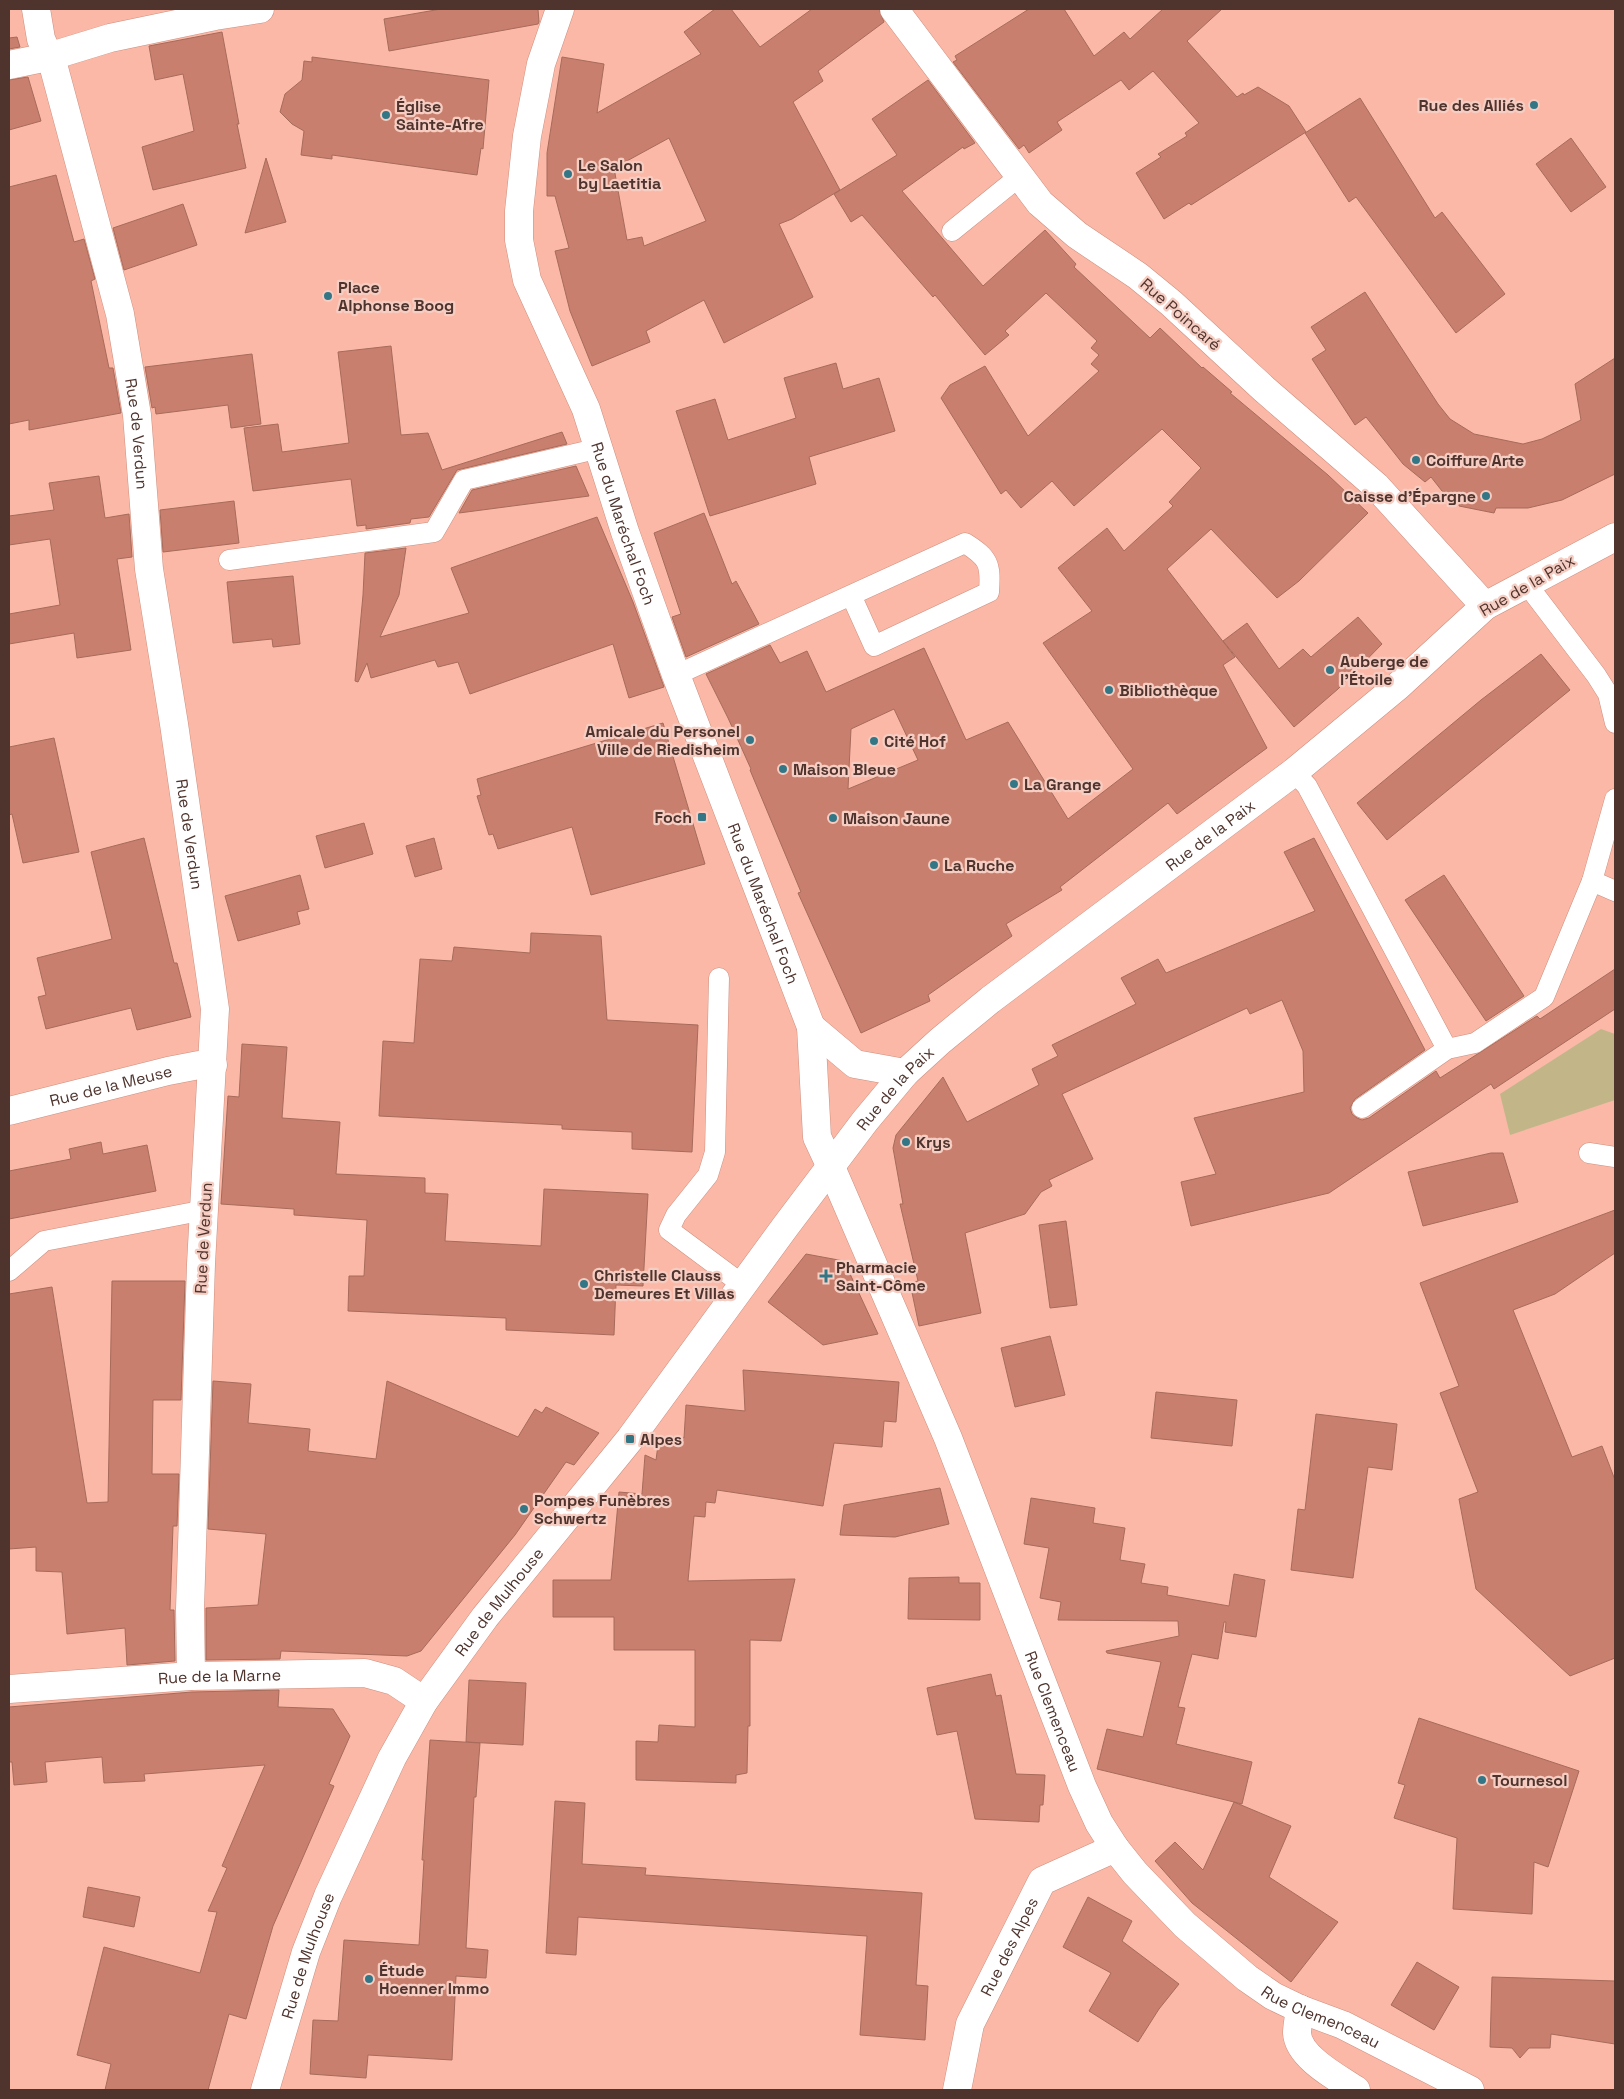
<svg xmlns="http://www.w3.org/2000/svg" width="1624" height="2099" font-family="'Space Grotesk',sans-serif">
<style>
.green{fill:#c2b689}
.building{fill:#c97f6d;stroke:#a76b5b;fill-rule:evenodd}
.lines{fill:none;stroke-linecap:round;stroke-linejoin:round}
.lane-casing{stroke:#ce8e7e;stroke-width:21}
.street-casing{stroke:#ce8e7e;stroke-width:29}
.secondary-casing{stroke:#ce8e7e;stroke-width:29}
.lane{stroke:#fff;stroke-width:20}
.street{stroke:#fff;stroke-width:28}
.secondary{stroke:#fff;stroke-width:28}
.poi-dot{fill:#337786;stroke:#f6cdc2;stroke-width:2}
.labels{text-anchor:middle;stroke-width:4.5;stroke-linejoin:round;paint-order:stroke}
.poi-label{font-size:16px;font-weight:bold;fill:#4f342e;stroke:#f6cdc2;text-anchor:start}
.street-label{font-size:16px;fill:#4f342e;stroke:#f6cdc2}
</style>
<rect width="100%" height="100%" fill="#fbb8a7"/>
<path class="green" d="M1601,1029L1615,1034V1100L1510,1135L1500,1094Z"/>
<g class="building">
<path d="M441,9H538L539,22L538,24L389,51L384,19Z"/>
<path d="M715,9H731L760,47L812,9H879L884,22L818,71L823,81L793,102L840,190L792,219L779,224L813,297L724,343L704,300L646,331L650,342L592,366L570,311L555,251L569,248L555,196H547V153L562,57L604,64L597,113L701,54L684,32ZM669,138L706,221L644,246L642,237L627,240L614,168Z"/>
<path d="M1029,9H1064L1094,56L1124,32L1130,39L1163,9H1222L1187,41L1237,97L1243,93L1244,95L1258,87L1289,106L1306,132L1191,205L1189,203L1164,219L1136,173L1161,157L1158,154L1187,136L1185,133L1199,123L1153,71L1129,90L1121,80L1057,122L1062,130L1029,153L1024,145L1019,149L953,62L957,60L955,56Z"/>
<path d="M222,32L239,124H237L246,168L153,190L142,147L194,131L183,74L155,80L149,46Z"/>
<path d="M17,37L20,47L9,49V38Z"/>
<path d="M312,57L489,80L483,149L481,148L477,175L332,155V159L301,155L304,131L292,124L280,112L285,94L302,80L304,61L312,62Z"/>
<path d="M28,77L41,121L9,130V80Z"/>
<path d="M928,80L975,143L964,149L963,147L902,191L983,286L1045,230L1076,264L1074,267L1150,338L1160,328L1202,368L1203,367L1232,392L1230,393L1328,475L1368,513L1299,581L1277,598L1211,529L1167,569L1235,657L1223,665L1267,748L1177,814L1168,803L1060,887L1062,890L1006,924L1012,936L928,995L930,1001L861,1033L798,893L801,892L750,770L751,769L728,718L706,674L770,645L780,663L807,651L826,692L924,648L966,740L1008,722L1068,819L1133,769L1043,643L1092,611L1058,568L1107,528L1124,551L1173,506L1169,502L1201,468L1162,429L1074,506L1052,481L1021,508L1006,490L1001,494L941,398L950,385L985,366L1028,436L1099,371L1091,364L1099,355L1091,348L1097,341L1046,293L1005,331L1009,335L985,355L935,295L933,297L862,215L851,222L834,194L897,155L872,119ZM894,709L918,760L848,789L851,729Z"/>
<path d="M1360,98L1435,218L1442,212L1505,294L1456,333L1356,197L1349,202L1305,133Z"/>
<path d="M1571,138L1606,187L1571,212L1536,164Z"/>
<path d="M266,158L286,222L245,233Z"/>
<path d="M56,175L74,242L84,239L95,279L91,281L109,368H113L121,413L29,430V420L9,424V187Z"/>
<path d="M183,204L197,245L124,270L113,228Z"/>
<path d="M1365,292L1438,404L1450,419L1474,434L1523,444L1542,439L1581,420L1575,384L1615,358V474L1562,500L1528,508H1496L1494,513L1459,506L1460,500L1442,491L1431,477L1425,482L1403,464L1366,417L1355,425L1312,359L1326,350L1311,327Z"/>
<path d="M391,346L401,435L428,433L442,470L562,432L567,444L457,470L429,517L411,519L410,523L366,529V525L357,526L351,479L253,491L244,428L278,424L282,452L349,443L338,352Z"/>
<path d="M252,354L261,424L231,428L228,405L156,414L155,407L152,408L145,367Z"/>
<path d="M836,363L843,389L879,378L895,431L809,457L816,484L710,516L676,411L715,399L728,440L796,418L784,378Z"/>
<path d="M576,466L589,496L459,513L472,490Z"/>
<path d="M99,476L105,518L129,514L132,557L117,559L131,650L77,658L74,633L9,644V614L60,605L50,539L9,545V516L54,510L49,483Z"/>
<path d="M234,501L239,543L163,552L160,510Z"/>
<path d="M704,513L732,584L736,581L759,624L686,657L672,617L681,614L654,533Z"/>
<path d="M597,517L633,602L664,687L629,698L613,644L470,694L458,662L438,667L435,660L371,678L367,663L358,682L355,681L363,595L365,553L406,548L399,595L380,637L469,613L451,568Z"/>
<path d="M293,576L300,644L273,647L272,639L233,643L227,582Z"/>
<path d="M1358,617L1382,644L1338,689L1294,727L1223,641L1247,623L1279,669L1303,649L1311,657Z"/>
<path d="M1541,654L1570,690L1387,840L1357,803L1481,700Z"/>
<path d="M663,723L705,864L591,895L572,827L498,849L493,834L489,835L477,796L481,795L477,779Z"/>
<path d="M54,738L79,852L23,863L12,814L9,815V747Z"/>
<path d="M364,823L373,854L325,868L316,836Z"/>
<path d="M144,838L174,963H177L191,1017L137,1030L131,1008L46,1029L38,997L46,995L37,958L112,939L91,852Z"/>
<path d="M434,838L442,869L415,877L406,846Z"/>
<path d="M1314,838L1425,1050L1355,1099L1350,1108L1352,1114L1357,1118L1362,1120L1369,1118L1436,1071L1440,1078L1537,1016L1540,1019L1615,969V1009L1494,1089L1491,1084L1329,1193L1191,1226L1181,1182L1216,1174L1194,1118L1304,1092L1303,1051L1282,1000L1250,1014L1247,1008L1062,1094L1093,1159L1049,1180L1052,1186L1041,1192L1025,1214L965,1233L981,1313L919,1326L910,1283L918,1281L900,1204H903L893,1148L896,1135L943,1077L967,1122L1039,1085L1032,1069L1058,1056L1052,1045L1136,1004L1121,978L1158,959L1166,973L1315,911L1284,852Z"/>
<path d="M300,875L309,909L297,912L300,924L238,941L225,896Z"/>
<path d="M1444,875L1524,996L1486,1021L1405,900Z"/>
<path d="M531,933L601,936L607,1020L698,1025L692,1152L632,1149V1132L562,1129V1125L379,1116L383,1041L414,1043L420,959L452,961L454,947L530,953Z"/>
<path d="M242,1044L287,1047L282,1118L340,1122L336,1174L425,1178V1193L448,1194L445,1241L541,1246L544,1189L648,1194L643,1286L616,1285L614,1335L506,1330V1318L348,1311L349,1276H364L367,1220L294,1215V1209L221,1204L228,1096L239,1097Z"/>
<path d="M101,1142L103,1154L147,1145L156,1191L9,1219V1171L71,1159L69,1149Z"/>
<path d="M1491,1153H1503L1518,1202L1423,1226L1408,1172Z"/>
<path d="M1615,1210V1253L1555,1294L1513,1310L1572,1457L1602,1446L1615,1480V1658L1570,1676L1476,1589L1459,1499L1478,1492L1440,1393L1459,1386L1420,1283Z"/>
<path d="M1066,1221L1077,1305L1050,1308L1039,1225Z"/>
<path d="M806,1254L844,1261L878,1334L823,1345L768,1302Z"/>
<path d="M112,1281H185L181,1400H153L152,1474H179L177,1526H173L170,1610H174L175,1661L127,1665L125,1628L67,1634L62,1572L36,1571V1547L9,1549V1294L52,1287L87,1503L108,1502Z"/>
<path d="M1050,1336L1065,1395L1015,1407L1001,1348Z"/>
<path d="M743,1370L899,1382L896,1422L884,1421L882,1447L834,1443L823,1506L717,1490L715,1503L706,1502L705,1517L694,1516L688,1581L795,1579L781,1641L750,1640V1726H748L747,1773L736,1775V1783L636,1780V1741L658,1742L659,1725L695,1727V1650H614V1617H553V1580H611L619,1492L642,1494L645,1455L656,1460L658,1445H671L672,1437L684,1438L686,1405L745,1411Z"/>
<path d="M213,1381L251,1384L248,1423L310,1429L308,1451L376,1459L387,1381L518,1437L535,1409L542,1413L546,1407L599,1433L574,1465L566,1462L515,1535L421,1651L407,1656L281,1651L280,1659L206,1660V1608L258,1605L266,1534L208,1529Z"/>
<path d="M1156,1392L1237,1400L1232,1446L1151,1438Z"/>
<path d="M1316,1414L1397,1424L1392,1470L1368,1467L1353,1578L1291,1570L1298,1509L1305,1510Z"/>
<path d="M940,1488L949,1524L895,1537L840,1535L844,1505Z"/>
<path d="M1031,1498L1095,1508L1093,1523L1125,1528L1120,1560L1145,1564L1141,1583L1168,1587L1167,1595L1229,1606L1234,1574L1265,1580L1256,1637L1225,1632L1226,1622H1224L1218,1659L1192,1654L1178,1707L1185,1708L1176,1744L1252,1762L1242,1804L1234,1802L1291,1826L1269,1877L1338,1922L1291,1982L1192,1903L1155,1861L1175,1842L1203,1870L1234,1802L1097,1769L1107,1729L1143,1737L1161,1662L1107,1653L1106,1651L1179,1636L1178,1621L1058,1620L1061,1602L1040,1598L1049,1548L1024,1544Z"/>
<path d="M959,1577V1583H980V1620L908,1619L909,1578Z"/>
<path d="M991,1674L996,1696L1001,1695L1016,1774L1045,1775L1043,1805H1040L1039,1822L975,1819L957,1731L937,1735L927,1688Z"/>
<path d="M469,1680L526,1683L523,1745L466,1742Z"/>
<path d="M279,1690L278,1707L333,1709L350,1736L329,1784L334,1786L273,1926L246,2019L229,2014L208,2090H105L111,2064L77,2055L104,1947L200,1973L217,1912L208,1911L227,1868L222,1866L265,1765L144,1774L145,1781L104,1783L102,1757L45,1762L47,1782L14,1785L12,1762H9V1707L192,1692Z"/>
<path d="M1419,1718L1579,1771L1548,1867L1534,1862L1532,1914L1453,1909L1457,1838L1394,1818L1405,1785L1398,1783Z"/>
<path d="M430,1740L480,1743L476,1797H474L466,1948L488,1950L486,1978L456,1976L452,2060L368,2055L366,2078L310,2074L313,2020L338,2021L344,1940L419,1945L424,1860H422Z"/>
<path d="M555,1801L585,1803L582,1864L646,1868L645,1875L922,1893L916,1985L928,1986L925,2040L860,2035L867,1936L578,1917L576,1955L546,1953Z"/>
<path d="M88,1887L140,1897L134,1927L83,1917Z"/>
<path d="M1088,1897L1132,1921L1122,1941L1179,1984L1159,2009L1138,2042L1089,2011L1111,1973L1063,1947Z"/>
<path d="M1417,1962L1459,1987L1434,2030L1391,2005Z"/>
<path d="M1492,1977L1615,1981V2044L1551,2034L1550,2048H1529L1520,2058L1512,2048L1490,2047Z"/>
</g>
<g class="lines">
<defs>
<g id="lane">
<path d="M952,231L1020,176"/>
<path d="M229,560L434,532L464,480L600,448"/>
<path d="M1526,583L1596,675L1608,694L1615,723"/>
<path d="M676,675L965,543C989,558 991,564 989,592L874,646L851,595"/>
<path d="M1294,772L1307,786L1447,1049"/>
<path d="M1592,881L1615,891"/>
<path d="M719,978L715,1152L708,1175L676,1215L669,1230L743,1285"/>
<path d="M1362,1108L1447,1049L1475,1043L1544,997L1592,881L1615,799"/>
<path d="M1589,1153L1615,1157"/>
<path d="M9,1271L44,1241L205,1210"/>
</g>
<g id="street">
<path id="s1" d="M36,9L41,39L54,68L120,314L137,415L149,569L174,724L215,1009L201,1264L190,1609L191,1676"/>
<path d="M9,65L48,57L110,38L215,16L260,9"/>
<path d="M1485,606L1615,537"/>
<path id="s2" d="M9,1111L168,1071L199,1065H213"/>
<path id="s3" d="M831,1167L948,1438L1082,1786L1099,1823L1115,1848L1135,1873L1185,1925L1247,1978L1273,1996L1300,2009L1343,2025L1470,2090"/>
<path id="s4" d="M9,1689L191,1676L365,1673L394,1681L424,1701"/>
<path d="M1300,2009C1299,2017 1297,2026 1297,2033C1298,2057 1338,2078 1356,2090"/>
<path id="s5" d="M957,2090L970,2024L1042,1881L1115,1848"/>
</g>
<g id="secondary">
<path id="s6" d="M560,9L541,64L527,136L519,211V240L527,280L586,409L625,532L676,675L811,1027L817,1137L831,1167"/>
<path d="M811,1027L855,1064L905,1073"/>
<path id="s7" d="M265,2090L306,1952L328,1896L392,1758L424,1701L485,1617L630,1439L785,1227L865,1121L905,1073L940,1041L990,1000L1294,772L1398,686L1485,606L1376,486L1264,389L1171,303L1138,276L1077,235L1040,203L894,9"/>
</g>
</defs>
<use href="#lane" class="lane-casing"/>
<use href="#street" class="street-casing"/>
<use href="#secondary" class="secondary-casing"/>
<use href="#lane" class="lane"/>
<use href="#street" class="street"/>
<use href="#secondary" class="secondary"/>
</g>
<g class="poi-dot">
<circle cx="1534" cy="105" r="5"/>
<circle cx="386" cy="115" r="5"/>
<circle cx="568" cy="174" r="5"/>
<circle cx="328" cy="296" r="5"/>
<circle cx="1416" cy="460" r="5"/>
<circle cx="1486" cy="496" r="5"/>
<circle cx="1330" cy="670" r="5"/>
<circle cx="1109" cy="690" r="5"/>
<circle cx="750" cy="740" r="5"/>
<circle cx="874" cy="741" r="5"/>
<circle cx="783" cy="769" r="5"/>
<circle cx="1014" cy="784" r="5"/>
<rect x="697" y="812" width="10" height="10" rx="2.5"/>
<circle cx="833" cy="818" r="5"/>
<circle cx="934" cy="865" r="5"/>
<circle cx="906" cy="1142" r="5"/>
<path d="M823.5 1268.5h5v5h5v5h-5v5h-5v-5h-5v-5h5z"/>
<circle cx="584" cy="1284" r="5"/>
<rect x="625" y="1434" width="10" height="10" rx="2.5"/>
<circle cx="524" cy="1509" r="5"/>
<circle cx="1482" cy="1780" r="5"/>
<circle cx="369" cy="1979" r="5"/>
</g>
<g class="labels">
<g class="poi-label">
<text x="1524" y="111" text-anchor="end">Rue des Alliés</text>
<text x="396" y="112">Église<tspan x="396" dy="18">Sainte-Afre</tspan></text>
<text x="578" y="171">Le Salon<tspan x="578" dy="18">by Laetitia</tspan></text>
<text x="338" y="293">Place<tspan x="338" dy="18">Alphonse Boog</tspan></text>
<text x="1426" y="466">Coiffure Arte</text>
<text x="1476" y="502" text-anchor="end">Caisse d'Épargne</text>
<text x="1340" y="667">Auberge de<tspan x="1340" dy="18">l'Étoile</tspan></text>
<text x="1119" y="696">Bibliothèque</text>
<text x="740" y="737" text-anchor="end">Amicale du Personel<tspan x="740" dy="18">Ville de Riedisheim</tspan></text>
<text x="884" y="747">Cité Hof</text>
<text x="793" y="775">Maison Bleue</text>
<text x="1024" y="790">La Grange</text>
<text x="692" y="823" text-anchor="end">Foch</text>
<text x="843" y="824">Maison Jaune</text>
<text x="944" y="871">La Ruche</text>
<text x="916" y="1148">Krys</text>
<text x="836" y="1273">Pharmacie<tspan x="836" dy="18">Saint-Côme</tspan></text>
<text x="594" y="1281">Christelle Clauss<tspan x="594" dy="18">Demeures Et Villas</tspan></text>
<text x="640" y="1445">Alpes</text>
<text x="534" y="1506">Pompes Funèbres<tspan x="534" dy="18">Schwertz</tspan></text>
<text x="1492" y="1786">Tournesol</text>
<text x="379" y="1976">Étude<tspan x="379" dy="18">Hoenner Immo</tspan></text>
</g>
<g class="street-label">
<text transform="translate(1181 314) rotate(41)" y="6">Rue Poincaré</text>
<text dy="6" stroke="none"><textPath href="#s1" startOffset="438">Rue de Verdun</textPath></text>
<text dy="6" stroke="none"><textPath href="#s6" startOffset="539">Rue du Maréchal Foch</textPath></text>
<text transform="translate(1527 585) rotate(-30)" y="6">Rue de la Paix</text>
<text dy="6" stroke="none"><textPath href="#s1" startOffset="842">Rue de Verdun</textPath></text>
<text dy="6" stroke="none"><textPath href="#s7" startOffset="1600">Rue de la Paix</textPath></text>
<text dy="6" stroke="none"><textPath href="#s6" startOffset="944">Rue du Maréchal Foch</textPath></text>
<text dy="6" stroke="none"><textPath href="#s2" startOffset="105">Rue de la Meuse</textPath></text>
<text dy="6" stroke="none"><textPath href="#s7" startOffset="1195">Rue de la Paix</textPath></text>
<text transform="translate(203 1238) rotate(-87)" y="6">Rue de Verdun</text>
<text dy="6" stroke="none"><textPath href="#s7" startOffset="546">Rue de Mulhouse</textPath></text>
<text dy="6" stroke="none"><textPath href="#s4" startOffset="211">Rue de la Marne</textPath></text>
<text dy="6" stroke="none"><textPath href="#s3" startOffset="588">Rue Clemenceau</textPath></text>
<text dy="6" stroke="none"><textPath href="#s5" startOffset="154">Rue des Alpes</textPath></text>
<text dy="6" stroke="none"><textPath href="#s7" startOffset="141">Rue de Mulhouse</textPath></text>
<text dy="6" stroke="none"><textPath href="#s3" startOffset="1008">Rue Clemenceau</textPath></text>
</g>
</g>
<rect width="1624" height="2099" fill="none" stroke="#4f342e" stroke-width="20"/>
</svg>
